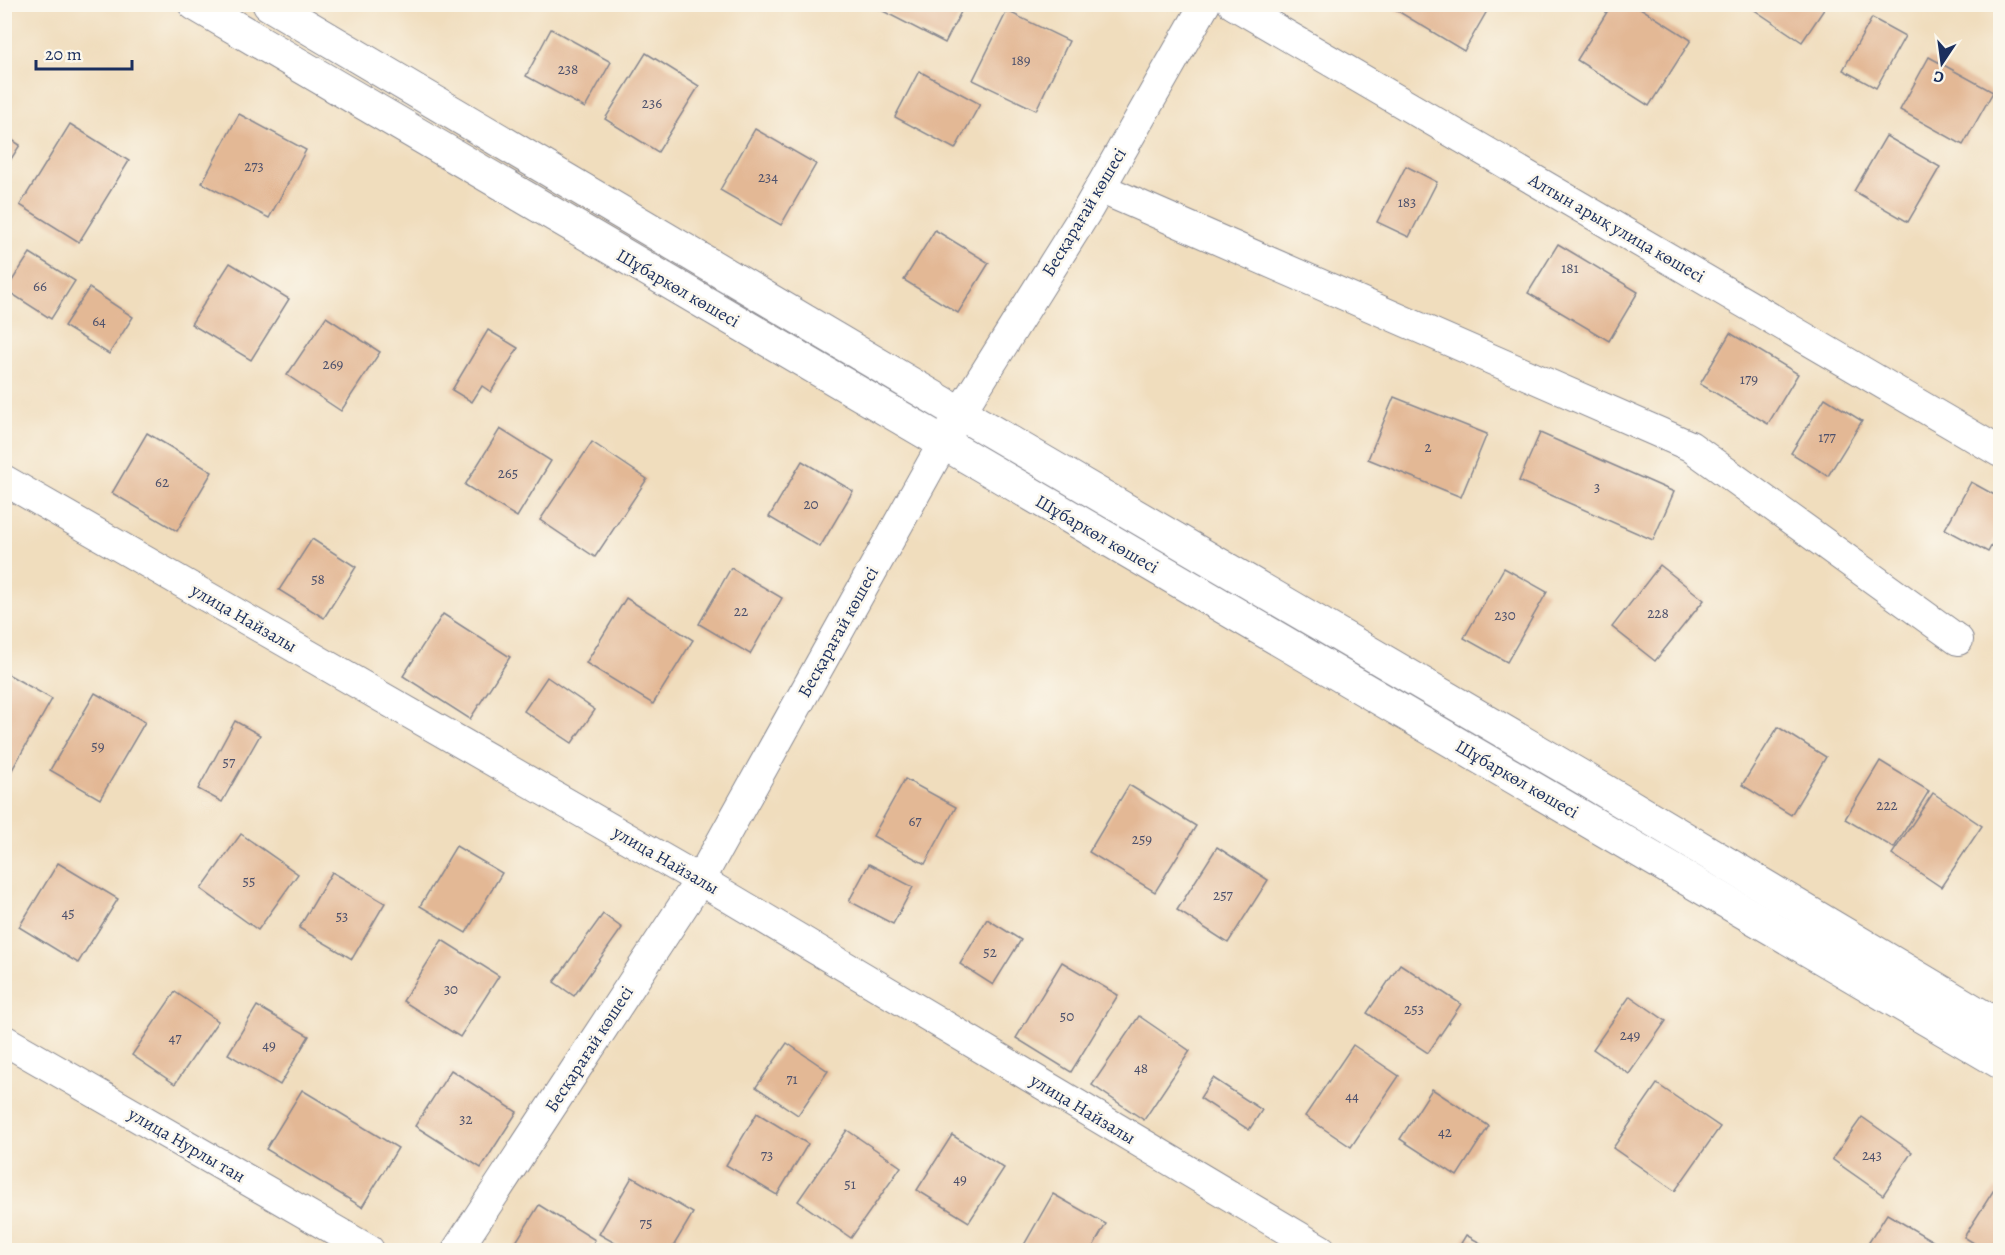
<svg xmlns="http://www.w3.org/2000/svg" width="2005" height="1255" font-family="Alegreya,serif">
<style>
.building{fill:#e3b895}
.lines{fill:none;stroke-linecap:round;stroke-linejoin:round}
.minor-casing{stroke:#86868e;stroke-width:32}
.tertiary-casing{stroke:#86868e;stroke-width:35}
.minor{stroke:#fff;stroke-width:30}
.tertiary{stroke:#fff;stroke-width:33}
.labels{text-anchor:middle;stroke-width:5;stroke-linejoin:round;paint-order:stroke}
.number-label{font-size:15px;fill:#4d516c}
.street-label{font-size:18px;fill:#1b2f5e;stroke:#fbf7ec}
</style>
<rect width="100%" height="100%" fill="#fbf7ec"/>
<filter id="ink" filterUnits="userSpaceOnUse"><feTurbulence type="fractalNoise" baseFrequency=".0167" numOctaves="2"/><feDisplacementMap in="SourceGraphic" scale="12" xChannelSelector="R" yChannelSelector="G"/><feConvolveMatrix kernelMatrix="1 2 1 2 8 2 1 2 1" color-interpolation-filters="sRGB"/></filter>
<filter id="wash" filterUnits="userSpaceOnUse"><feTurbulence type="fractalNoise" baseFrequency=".008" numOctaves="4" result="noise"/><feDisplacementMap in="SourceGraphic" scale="24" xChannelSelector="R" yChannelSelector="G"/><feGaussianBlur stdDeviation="1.35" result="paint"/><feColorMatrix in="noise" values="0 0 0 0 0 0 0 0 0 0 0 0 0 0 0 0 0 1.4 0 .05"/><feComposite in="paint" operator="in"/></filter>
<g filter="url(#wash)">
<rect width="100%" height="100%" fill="#f0ddbd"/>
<g id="blocks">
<g class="building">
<path d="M877,4H965L945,43L875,7Z"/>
<path d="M1386,4H1491L1464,51Z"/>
<path d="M1612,4H1634L1691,40L1649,106L1577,60Z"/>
<path d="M1752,5H1827L1802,42L1750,7Z"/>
<path d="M1007,11L1069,41L1036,110L973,80Z"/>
<path d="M1872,18L1905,36L1876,88L1843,70Z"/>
<path d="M551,29L611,62L585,108L526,76Z"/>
<path d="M646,53L699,86L658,152L605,119Z"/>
<path d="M1929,57L1993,92L1963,145L1900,110Z"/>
<path d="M919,71L980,104L955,149L895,117Z"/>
<path d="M239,114L306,150L269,218L202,183Z"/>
<path d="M70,124L129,161L79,242L20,205Z"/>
<path d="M755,129L816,164L781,225L720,190Z"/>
<path d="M4,135L20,145L4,170Z"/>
<path d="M1886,136L1940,167L1908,222L1854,191Z"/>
<path d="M1406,166L1437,182L1409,237L1377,222Z"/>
<path d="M935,230L989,263L958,313L904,280Z"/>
<path d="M1558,244L1638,292L1609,341L1528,293Z"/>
<path d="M30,253L75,281L51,319L6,290Z"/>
<path d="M230,263L289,299L251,360L191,324Z"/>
<path d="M89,288L133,317L109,354L64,326Z"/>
<path d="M326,317L380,352L341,411L287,375Z"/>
<path d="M488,330L518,348L491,392L482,386L472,402L452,390Z"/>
<path d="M1730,333L1798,374L1768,424L1700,384Z"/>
<path d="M1394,397L1487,434L1461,497L1368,459Z"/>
<path d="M1825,398L1862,421L1828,476L1791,453Z"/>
<path d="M500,429L551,461L517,517L465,485Z"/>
<path d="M147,433L212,472L177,531L112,493Z"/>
<path d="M1540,433L1674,492L1653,540L1519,481Z"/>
<path d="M592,442L647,479L595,557L540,520Z"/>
<path d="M802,461L853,491L820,547L769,517Z"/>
<path d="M1971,482L2000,498V530L1988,552L1945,529Z"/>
<path d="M312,539L356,567L324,618L279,590Z"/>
<path d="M1660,565L1704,600L1655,661L1612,627Z"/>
<path d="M731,568L782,598L750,654L699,624Z"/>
<path d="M1504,568L1547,592L1507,662L1464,638Z"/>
<path d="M626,598L693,640L653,704L586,663Z"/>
<path d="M443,614L510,657L470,719L403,676Z"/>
<path d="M4,672L52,699L8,777L4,775Z"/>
<path d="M547,677L595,710L572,743L524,711Z"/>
<path d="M95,693L145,722L100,799L50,770Z"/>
<path d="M235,721L260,735L222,802L198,789Z"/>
<path d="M1778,727L1826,757L1791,815L1742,785Z"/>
<path d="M1880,761L1929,791L1894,848L1845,819Z"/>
<path d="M905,779L956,807L925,864L873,836Z"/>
<path d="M1129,785L1196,826L1155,892L1089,852Z"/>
<path d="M1933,793L1982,826L1941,887L1892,854Z"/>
<path d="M241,834L298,874L258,930L201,889Z"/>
<path d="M456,846L502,873L466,933L420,906Z"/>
<path d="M1217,847L1268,880L1228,943L1177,910Z"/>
<path d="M58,863L118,899L78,963L19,927Z"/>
<path d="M869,864L913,887L893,924L849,901Z"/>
<path d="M332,872L385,903L352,959L299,928Z"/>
<path d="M603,914L622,928L574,996L554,982Z"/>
<path d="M987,919L1021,940L993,985L960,964Z"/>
<path d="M442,940L499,976L460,1037L403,1001Z"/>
<path d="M1062,962L1118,995L1071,1072L1016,1038Z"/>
<path d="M1400,964L1461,1004L1428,1053L1367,1013Z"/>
<path d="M175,992L218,1021L175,1084L132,1055Z"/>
<path d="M1630,996L1666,1021L1629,1074L1593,1049Z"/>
<path d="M257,1006L309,1036L280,1085L228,1054Z"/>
<path d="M1139,1016L1190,1051L1144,1120L1092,1085Z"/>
<path d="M787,1043L828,1071L798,1115L756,1087Z"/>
<path d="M1353,1045L1399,1076L1351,1147L1305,1116Z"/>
<path d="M451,1070L517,1112L481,1168L415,1126Z"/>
<path d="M1213,1078L1262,1110L1249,1130L1200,1098Z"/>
<path d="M1657,1084L1720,1127L1675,1191L1613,1148Z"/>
<path d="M1432,1089L1489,1126L1457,1176L1400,1139Z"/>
<path d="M302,1090L398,1148L362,1207L266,1149Z"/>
<path d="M757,1113L808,1144L777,1195L726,1165Z"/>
<path d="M1862,1117L1912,1152L1883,1195L1832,1159Z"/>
<path d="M847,1130L901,1167L851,1238L798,1201Z"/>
<path d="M952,1135L1004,1168L969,1222L917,1190Z"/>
<path d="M632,1177L693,1213L671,1250H627L599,1234Z"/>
<path d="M1995,1188L2000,1191V1240L1994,1250H1985L1964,1237Z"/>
<path d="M1053,1194L1106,1224L1091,1250H1035L1024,1245Z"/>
<path d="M539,1205L595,1240L588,1250H511Z"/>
<path d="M1887,1214L1948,1250H1864Z"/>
<path d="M1466,1235L1493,1250H1457Z"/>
</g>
</g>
</g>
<g filter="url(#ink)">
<use href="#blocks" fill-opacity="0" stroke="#86868e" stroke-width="1.5"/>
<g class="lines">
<defs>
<g id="minor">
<path d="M1233,4L2000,452"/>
<path d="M1100,188L1690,446L1958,640"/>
<path d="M4,480L700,880L1321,1250"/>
<path d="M4,1040L369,1250"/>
<path d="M457,1250L700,880L960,413L1088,209L1205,4"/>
</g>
<g id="tertiary">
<path d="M195,4L2000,1062"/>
<path d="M269,4L960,413L1585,779L2000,1027"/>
</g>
</defs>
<use href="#minor" class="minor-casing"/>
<use href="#tertiary" class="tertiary-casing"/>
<use href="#minor" class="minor"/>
<use href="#tertiary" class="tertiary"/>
</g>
</g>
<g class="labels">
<g class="number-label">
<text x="1021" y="65">189</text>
<text x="568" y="74">238</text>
<text x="652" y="108">236</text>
<text x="254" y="171">273</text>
<text x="768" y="182">234</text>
<text x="1407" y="207">183</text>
<text x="1570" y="273">181</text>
<text x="40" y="291">66</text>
<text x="99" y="326">64</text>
<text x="333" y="369">269</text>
<text x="1749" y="384">179</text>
<text x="1827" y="442">177</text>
<text x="1428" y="452">2</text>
<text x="508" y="478">265</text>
<text x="162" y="487">62</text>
<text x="1597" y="492">3</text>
<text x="811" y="509">20</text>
<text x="318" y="584">58</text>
<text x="741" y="616">22</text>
<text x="1658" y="618">228</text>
<text x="1505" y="620">230</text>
<text x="98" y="751">59</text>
<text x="229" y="767">57</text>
<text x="1887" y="810">222</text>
<text x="915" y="826">67</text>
<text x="1142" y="844">259</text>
<text x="249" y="886">55</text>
<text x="1223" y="900">257</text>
<text x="68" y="918">45</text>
<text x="342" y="921">53</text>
<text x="990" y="957">52</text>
<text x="451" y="994">30</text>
<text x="1414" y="1014">253</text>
<text x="1067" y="1021">50</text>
<text x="1630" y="1040">249</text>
<text x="175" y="1043">47</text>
<text x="269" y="1050">49</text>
<text x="1141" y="1073">48</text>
<text x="792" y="1084">71</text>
<text x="1352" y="1101">44</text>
<text x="466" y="1124">32</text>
<text x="1445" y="1137">42</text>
<text x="767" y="1160">73</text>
<text x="1872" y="1160">243</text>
<text x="960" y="1184">49</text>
<text x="850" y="1189">51</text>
<text x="646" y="1228">75</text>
</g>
<g class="street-label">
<text transform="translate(1084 212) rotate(-59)" y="6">Бесқарағай көшесі</text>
<text transform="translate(1617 228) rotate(30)" y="6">Алтын арық улица көшесі</text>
<text transform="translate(678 288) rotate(30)" y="6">Шұбаркөл көшесі</text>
<text transform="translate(1097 534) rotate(30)" y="6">Шұбаркөл көшесі</text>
<text transform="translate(244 618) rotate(30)" y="6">улица Найзалы</text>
<text transform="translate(838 632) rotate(-61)" y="6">Бесқарағай көшесі</text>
<text transform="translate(1517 779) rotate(30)" y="6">Шұбаркөл көшесі</text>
<text transform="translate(666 860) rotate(30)" y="6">улица Найзалы</text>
<text transform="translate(589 1049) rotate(-57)" y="6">Бесқарағай көшесі</text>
<text transform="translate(1083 1109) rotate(31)" y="6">улица Найзалы</text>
<text transform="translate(187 1145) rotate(30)" y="6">улица Нурлы тан</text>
</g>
</g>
<rect width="2005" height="1255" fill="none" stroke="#fbf7ec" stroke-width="24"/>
<g transform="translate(1942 63) rotate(193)" stroke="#fbf7ec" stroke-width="4.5" paint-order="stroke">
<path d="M0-4.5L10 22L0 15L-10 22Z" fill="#1b2f5e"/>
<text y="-9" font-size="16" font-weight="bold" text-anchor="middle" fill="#1b2f5e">С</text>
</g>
<path d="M36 60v9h96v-9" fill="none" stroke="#1b2f5e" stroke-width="3"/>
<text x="45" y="60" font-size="18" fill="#1b2f5e" stroke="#fbf7ec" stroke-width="4.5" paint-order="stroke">20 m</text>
</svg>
